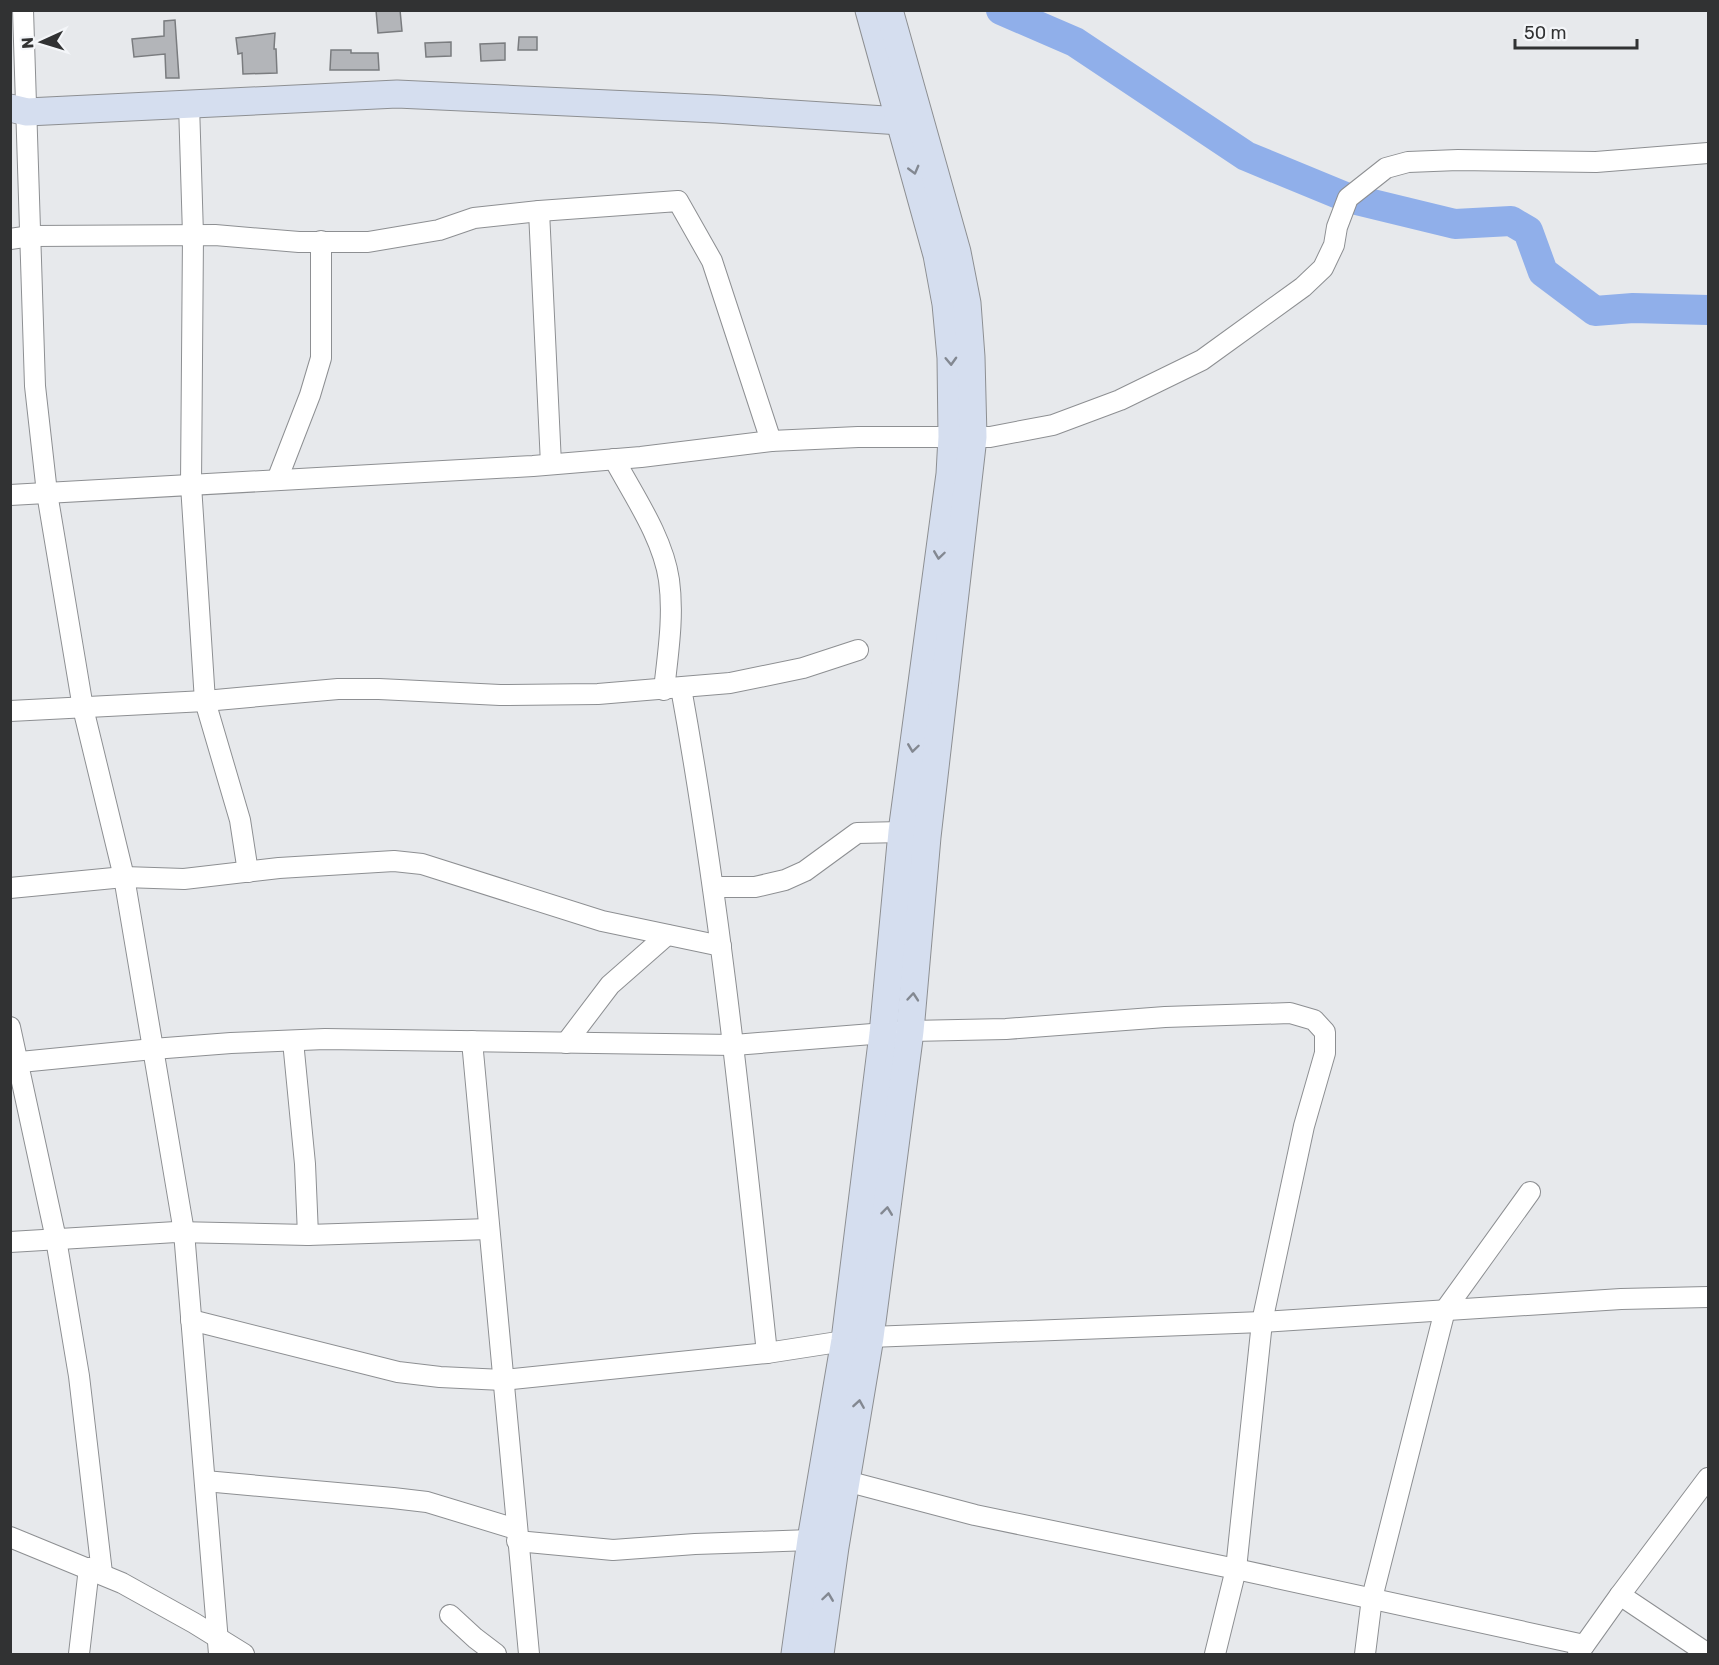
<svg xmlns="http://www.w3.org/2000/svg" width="1719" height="1665" font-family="Rubik,sans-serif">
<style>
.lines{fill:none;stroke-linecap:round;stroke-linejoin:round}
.river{stroke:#90afea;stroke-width:30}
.building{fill:#b3b5b9;stroke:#7a7c7f;stroke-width:1.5}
.minor-casing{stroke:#8d8f92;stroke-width:22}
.secondary-casing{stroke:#8d8f92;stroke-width:29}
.minor{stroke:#fff;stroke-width:20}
.secondary{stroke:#d5deef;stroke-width:27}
.oneway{stroke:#838891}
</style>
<rect width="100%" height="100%" fill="#e7e9ec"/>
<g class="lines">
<path class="river" d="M1001,10L1075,42L1246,156L1348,198L1455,224L1511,221L1528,231L1543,272L1595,311L1633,308L1708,310"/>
</g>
<g class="building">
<path d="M376,10H400L402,31L378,33Z"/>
<path d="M175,20L179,78H166L165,54L134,57L132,39L164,36V21Z"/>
<path d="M275,33L274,49H276L277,73L243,74L242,53L238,54L236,38Z"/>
<path d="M519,37H537V50H518Z"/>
<path d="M451,42V56L426,57L425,43Z"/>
<path d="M505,43V60L481,61L480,44Z"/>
<path d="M331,50H351V53H378L379,70H330Z"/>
</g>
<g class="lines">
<defs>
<g id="minor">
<path d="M23,10L35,386L47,493L83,708L124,877L184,1232L219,1654"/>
<path d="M189,104L193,235L191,485L205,701L240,820L248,872"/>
<path d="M539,211L551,464"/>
<path d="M10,239L31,236L215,235L299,242H368L439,230L474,218L539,211L678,201L712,261L771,441"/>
<path d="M614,459C634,496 663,538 669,580C674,616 668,653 664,690"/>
<path d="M277,480L310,395L321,358V241"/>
<path d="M10,495L533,466L641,457L771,441L858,437H990L1053,425L1120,400L1202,360L1303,287L1323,268L1334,245L1337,227L1348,198L1386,168L1408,162L1458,160L1596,162L1708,153"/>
<path d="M681,688C721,908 743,1131 767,1353"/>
<path d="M10,711L205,701L338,689H379L500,695L598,694L730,683L803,668L858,650"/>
<path d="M713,887H755L785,880L805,871L857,833L902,832"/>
<path d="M10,888L124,877L184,879L279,868L394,861L422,864L602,921L721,946"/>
<path d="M10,1027L56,1239L79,1376L102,1573"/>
<path d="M293,1041L305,1164L308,1235"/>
<path d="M472,1041L529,1654"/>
<path d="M566,1043L610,985L667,935"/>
<path d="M10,1063L153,1049L231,1043L325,1039L734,1045L910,1031L1006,1029L1165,1017L1290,1013L1314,1020L1325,1032V1053L1304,1126L1262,1322L1236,1569L1215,1654"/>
<path d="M10,1242L176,1232L308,1235L489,1229"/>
<path d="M191,1320L398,1372L440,1377L503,1380L767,1353L870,1337L1262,1322L1621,1299L1708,1297"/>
<path d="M205,1481L393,1498L427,1502L516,1529"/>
<path d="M846,1481L975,1515L1236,1569L1584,1645"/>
<path d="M10,1537L122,1583L194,1623L244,1654"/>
<path d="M517,1541L613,1550L695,1544L811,1540"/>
<path d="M1620,1595L1708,1654"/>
<path d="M450,1615L475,1638L496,1654"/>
<path d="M79,1654L89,1568"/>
<path d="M1365,1654L1372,1598L1445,1310L1530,1192"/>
<path d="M1578,1654L1620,1595L1708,1478"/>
</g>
<g id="secondary">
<path d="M10,108L27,112L397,94L716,109L916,122"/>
<path d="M795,1654L811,1540L845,1340L883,1034L902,832L950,474L952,437L951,358L946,304L937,255L869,10"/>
<path d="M820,1654L835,1547L870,1337L910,1031L927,837L973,437L971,357L967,303L957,252L889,10"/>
</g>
</defs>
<use href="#minor" class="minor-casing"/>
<use href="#secondary" class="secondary-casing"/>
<use href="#minor" class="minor"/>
<use href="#secondary" class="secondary"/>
</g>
<defs><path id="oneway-chevron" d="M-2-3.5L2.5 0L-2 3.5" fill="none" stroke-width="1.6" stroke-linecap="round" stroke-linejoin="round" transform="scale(1.5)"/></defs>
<g class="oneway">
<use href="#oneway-chevron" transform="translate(914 170) rotate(75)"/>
<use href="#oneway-chevron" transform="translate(951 361) rotate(88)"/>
<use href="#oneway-chevron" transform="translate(939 555) rotate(98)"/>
<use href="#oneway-chevron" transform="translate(913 748) rotate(98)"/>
<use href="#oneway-chevron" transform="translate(913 997) rotate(-85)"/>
<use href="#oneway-chevron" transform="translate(887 1211) rotate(-83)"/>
<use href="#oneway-chevron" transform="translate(859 1404) rotate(-81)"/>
<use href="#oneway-chevron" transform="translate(828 1597) rotate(-82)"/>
</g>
<rect width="1719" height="1665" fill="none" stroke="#313233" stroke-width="24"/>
<g transform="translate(42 42) rotate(266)" stroke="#f4f6f9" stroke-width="4.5" paint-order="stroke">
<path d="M0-4.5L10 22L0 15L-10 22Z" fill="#313233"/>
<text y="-9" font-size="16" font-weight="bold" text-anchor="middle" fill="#313233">N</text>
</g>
<path d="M1515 39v9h122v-9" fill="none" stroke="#313233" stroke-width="3"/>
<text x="1524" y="39" font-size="18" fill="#313233" stroke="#f4f6f9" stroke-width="4.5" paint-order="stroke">50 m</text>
</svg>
